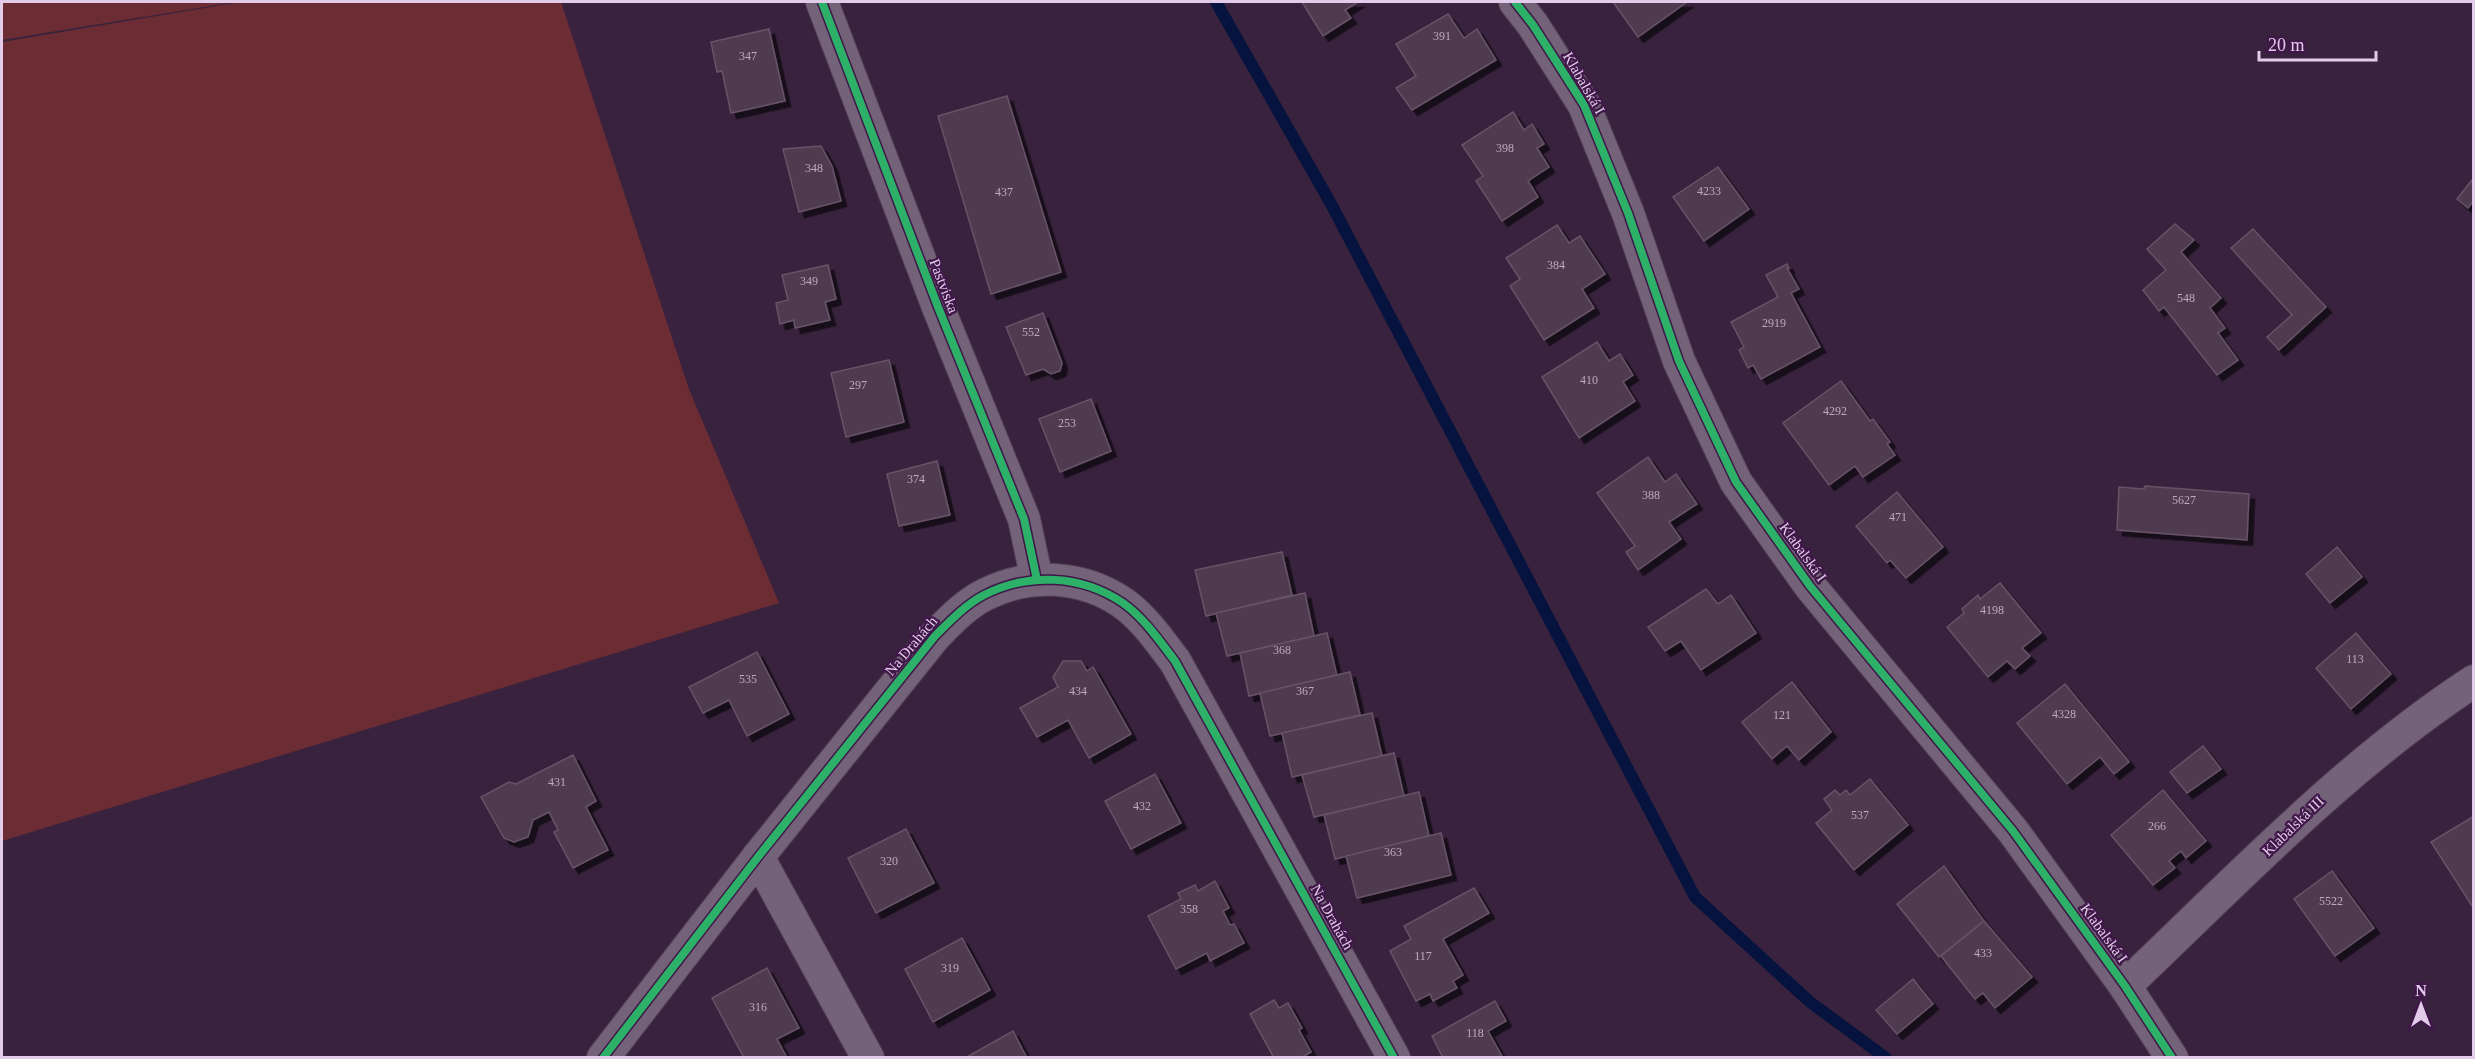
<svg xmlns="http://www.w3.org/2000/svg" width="2475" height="1059" font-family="'Times New Roman',serif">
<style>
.green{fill:#6b2c34}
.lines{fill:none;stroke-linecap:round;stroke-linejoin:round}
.stream{stroke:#05133e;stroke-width:12}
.building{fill:#4f3b4f;stroke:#675267;stroke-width:1.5;filter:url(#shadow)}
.minor-casing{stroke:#524057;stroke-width:34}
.minor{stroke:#746278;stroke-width:32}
.cycleway-casing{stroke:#3f1749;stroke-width:11}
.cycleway{stroke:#2db169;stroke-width:8}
.labels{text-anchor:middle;stroke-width:4.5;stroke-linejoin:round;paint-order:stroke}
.number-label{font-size:12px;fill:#bea8c3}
.street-label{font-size:15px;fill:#e3ccea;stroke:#3f1749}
</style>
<defs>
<filter id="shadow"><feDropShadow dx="5.5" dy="5.5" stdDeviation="0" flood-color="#0009"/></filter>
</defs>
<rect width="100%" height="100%" fill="#38223e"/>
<g class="green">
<path d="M2,2H235L2,40Z"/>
<path d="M240,2H561L689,389L779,603L2,841V42Z"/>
</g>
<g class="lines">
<path class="stream" d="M1216,2L1330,202L1695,897L1810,1002L1886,1058"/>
</g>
<g class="building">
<path d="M1302,2H1358L1345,10L1351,18L1323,36Z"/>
<path d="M1613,2H1687L1638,37Z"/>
<path d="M1448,14L1464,38L1477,29L1496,60L1412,110L1396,88L1416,76L1396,44Z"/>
<path d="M769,29L785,101L731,113L722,71L717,72L711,42Z"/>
<path d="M1007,96L1061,272L991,294L938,116Z"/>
<path d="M1513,112L1524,130L1532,124L1544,144L1537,148L1549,167L1528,181L1538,197L1502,221L1476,181L1483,176L1462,145Z"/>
<path d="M821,146L832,166L841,201L799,212L783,149Z"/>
<path d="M1718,167L1749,209L1704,241L1673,197Z"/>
<path d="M2472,180L2474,200L2468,208L2457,199Z"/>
<path d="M2175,224L2194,240L2181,252L2221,298L2210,308L2225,328L2218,333L2238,360L2217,375L2164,307L2159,311L2143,290L2166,270L2147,249Z"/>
<path d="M1557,225L1569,243L1580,236L1605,274L1582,289L1594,308L1544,340L1510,286L1520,279L1506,258Z"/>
<path d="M2253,229L2326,307L2279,350L2267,337L2292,315L2231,248Z"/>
<path d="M1787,264L1789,268H1787L1799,289L1791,293L1820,347L1761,379L1753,365L1748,368L1739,350L1744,347L1731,322L1778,297L1766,275Z"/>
<path d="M828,265L836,299L825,302L830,320L795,328L794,320L780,324L776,303L788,300L782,275Z"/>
<path d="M1043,313L1062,363L1060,371L1051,374L1043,369L1026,375L1006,327Z"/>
<path d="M1597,342L1609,361L1620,354L1633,375L1623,382L1635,401L1579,438L1542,377Z"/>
<path d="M889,360L904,422L846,437L831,373Z"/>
<path d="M1841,381L1870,421L1873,419L1890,442L1887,444L1895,455L1863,477L1855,466L1829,485L1783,423Z"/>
<path d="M1091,399L1111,451L1060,472L1039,419Z"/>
<path d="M1648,457L1665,482L1676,474L1697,504L1669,522L1681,539L1638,570L1626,552L1635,546L1597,493Z"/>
<path d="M937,461L950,515L899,526L887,474Z"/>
<path d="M2145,486L2249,494L2247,540L2117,530L2119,487L2144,489Z"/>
<path d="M1897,492L1943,547L1906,578L1890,560L1887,563L1856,526Z"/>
<path d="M2337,547L2362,577L2330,603L2306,574Z"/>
<path d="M1282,552L1292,595L1206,616L1195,570Z"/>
<path d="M2000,583L2041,633L2022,648L2030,656L2015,669L2007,661L1988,677L1947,627L1964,613L1962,609L1978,595L1980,599Z"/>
<path d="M1706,589L1718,604L1731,595L1756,633L1701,670L1681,641L1665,651L1648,627Z"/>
<path d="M1305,593L1314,636L1227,656L1216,613Z"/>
<path d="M1327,633L1337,676L1249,696L1240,653Z"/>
<path d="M2356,633L2391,674L2351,709L2316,668Z"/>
<path d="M757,652L789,714L747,736L729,700L703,713L689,687Z"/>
<path d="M1063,661H1081L1087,671L1093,667L1131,734L1089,758L1068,720L1037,737L1020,708L1058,687L1053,677Z"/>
<path d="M1350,672L1360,715L1270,736L1260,693Z"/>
<path d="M1792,682L1831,732L1799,760L1787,746L1772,759L1742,722Z"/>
<path d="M2065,684L2129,762L2114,774L2100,757L2067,784L2017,723Z"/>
<path d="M1372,713L1382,756L1292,777L1282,733Z"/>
<path d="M2203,746L2221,769L2187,793L2170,772Z"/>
<path d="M1394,753L1404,796L1314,817L1302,775Z"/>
<path d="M573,755L596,801L586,807L608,850L573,868L554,832L558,830L549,812L533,820L528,837L514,842L504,838L481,797L509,782L516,784Z"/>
<path d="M1155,774L1181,823L1131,849L1105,801Z"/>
<path d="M1870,779L1908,825L1854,870L1816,823L1832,810L1824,799L1835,790L1840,795L1846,790L1850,795Z"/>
<path d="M2163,790L2206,841L2186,858L2181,851L2169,861L2175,868L2153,885L2111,835Z"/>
<path d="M1419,792L1429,836L1335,859L1324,815Z"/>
<path d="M2474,816V909L2431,842Z"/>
<path d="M906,829L934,883L876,913L848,858Z"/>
<path d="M1441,833L1451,875L1357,898L1346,856Z"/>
<path d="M1944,866L1984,921L1939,957L1897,904Z"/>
<path d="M2332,871L2374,928L2335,956L2294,899Z"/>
<path d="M1215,881L1229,908L1223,911L1230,925L1234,924L1244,943L1210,961L1207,953L1176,969L1148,916L1181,899L1178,893L1195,885L1198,891Z"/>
<path d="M1474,888L1489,913L1443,939L1463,975L1453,981L1457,988L1433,1001L1430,994L1416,1001L1390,951L1411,939L1404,926Z"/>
<path d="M1984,921L2032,977L1995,1008L1983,993L1975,999L1941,956Z"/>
<path d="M962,938L990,990L933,1022L905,969Z"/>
<path d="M767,968L799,1028L777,1039L786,1056L783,1058H744L712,998Z"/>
<path d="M1913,979L1933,1004L1897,1034L1876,1010Z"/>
<path d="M1274,1000L1279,1008L1288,1003L1302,1028L1299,1030L1311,1052L1301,1058H1274L1250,1014Z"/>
<path d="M1495,1001L1506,1021L1488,1031L1503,1058H1443L1432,1036Z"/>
<path d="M1013,1031L1027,1058H965Z"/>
</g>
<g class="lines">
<defs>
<g id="minor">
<path d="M822,2L938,307L1024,519L1037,580"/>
<path d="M1515,2L1533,25L1584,105L1628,213L1679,361L1736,482L1810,586L2013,831L2125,986L2172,1058"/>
<path d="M758,857L868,1058"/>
<path d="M2125,986C2237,880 2344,766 2474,681"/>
<path d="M603,1058L758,857L935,636C950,621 965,605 984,595C1029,572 1082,575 1123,603C1144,618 1159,640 1175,661L1394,1058"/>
</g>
</defs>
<use href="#minor" class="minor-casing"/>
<use href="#minor" class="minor"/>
<defs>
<g id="cycleway">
<path d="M822,2L938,307L1024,519L1037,580"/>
<path d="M1515,2L1533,25L1584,105L1628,213L1679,361L1736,482L1810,586L2013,831L2125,986L2172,1058"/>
<path d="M603,1058L758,857L935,636C950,621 965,605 984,595C1029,572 1082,575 1123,603C1144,618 1159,640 1175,661L1394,1058"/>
</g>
</defs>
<use href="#cycleway" class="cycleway-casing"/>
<use href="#cycleway" class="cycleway"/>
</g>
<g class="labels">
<g class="number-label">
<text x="1442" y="40">391</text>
<text x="748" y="60">347</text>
<text x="1505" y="152">398</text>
<text x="814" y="172">348</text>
<text x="1709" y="195">4233</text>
<text x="1004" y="196">437</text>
<text x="1556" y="269">384</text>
<text x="809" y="285">349</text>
<text x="2186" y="302">548</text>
<text x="1774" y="327">2919</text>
<text x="1031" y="336">552</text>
<text x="1589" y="384">410</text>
<text x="858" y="389">297</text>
<text x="1835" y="415">4292</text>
<text x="1067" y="427">253</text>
<text x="916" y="483">374</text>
<text x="1651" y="499">388</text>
<text x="2184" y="504">5627</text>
<text x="1898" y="521">471</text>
<text x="1992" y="614">4198</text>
<text x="1282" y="654">368</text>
<text x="2355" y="663">113</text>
<text x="748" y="683">535</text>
<text x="1078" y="695">434</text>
<text x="1305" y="695">367</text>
<text x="2064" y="718">4328</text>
<text x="1782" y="719">121</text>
<text x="557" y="786">431</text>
<text x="1142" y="810">432</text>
<text x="1860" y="819">537</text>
<text x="2157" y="830">266</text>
<text x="1393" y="856">363</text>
<text x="889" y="865">320</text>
<text x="2331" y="905">5522</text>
<text x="1189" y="913">358</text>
<text x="1983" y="957">433</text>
<text x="1423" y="960">117</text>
<text x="950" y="972">319</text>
<text x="758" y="1011">316</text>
<text x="1475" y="1037">118</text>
</g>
<g class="street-label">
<text transform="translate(1584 83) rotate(60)" y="5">Klabalská I</text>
<text transform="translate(944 286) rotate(69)" y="5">Pastviska</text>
<text transform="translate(1803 552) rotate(54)" y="5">Klabalská I</text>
<text transform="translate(911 646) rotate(-50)" y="5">Na Drahách</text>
<text transform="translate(2293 826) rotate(-44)" y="5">Klabalská III</text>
<text transform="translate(1332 917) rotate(61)" y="5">Na Drahách</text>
<text transform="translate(2104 933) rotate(54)" y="5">Klabalská I</text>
</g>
</g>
<rect width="2475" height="1059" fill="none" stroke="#e3ccea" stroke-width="6"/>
<g transform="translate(2421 1005)" stroke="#3f1749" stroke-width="4.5" paint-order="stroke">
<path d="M0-4.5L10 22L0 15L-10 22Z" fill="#e3ccea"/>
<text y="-9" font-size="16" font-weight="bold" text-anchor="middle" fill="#e3ccea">N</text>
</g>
<path d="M2259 51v9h117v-9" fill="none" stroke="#e3ccea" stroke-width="3"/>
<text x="2268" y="51" font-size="18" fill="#e3ccea" stroke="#3f1749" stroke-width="4.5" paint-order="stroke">20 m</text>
</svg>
